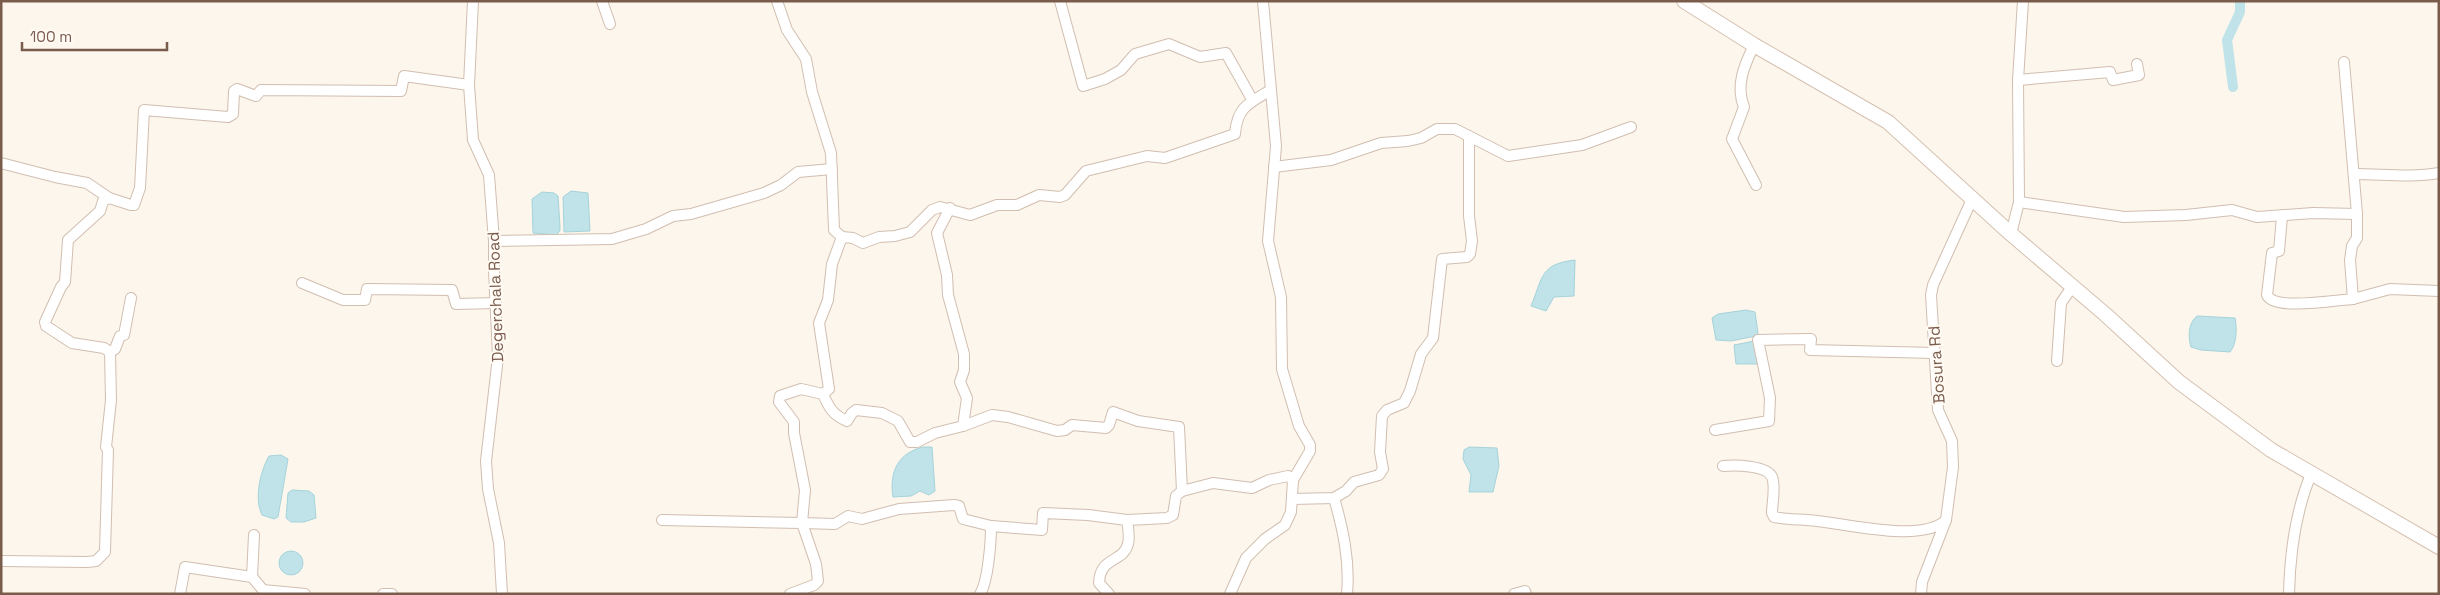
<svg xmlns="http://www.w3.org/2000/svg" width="2440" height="595" font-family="'Space Grotesk',sans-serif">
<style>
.water{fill:#bfe3e8;stroke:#a5d3da}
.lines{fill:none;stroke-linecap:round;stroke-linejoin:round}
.canal{stroke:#bfe3e8;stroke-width:10}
.minor-casing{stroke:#d1beb0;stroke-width:12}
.secondary-casing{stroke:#d6c0b0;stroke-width:16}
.minor{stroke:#fff;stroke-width:10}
.secondary{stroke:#fff;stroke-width:14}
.labels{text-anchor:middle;stroke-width:4;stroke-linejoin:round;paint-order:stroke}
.street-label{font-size:16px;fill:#7a5c4d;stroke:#fffaf3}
</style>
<rect width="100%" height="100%" fill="#fdf6ec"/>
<g class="water">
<path d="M571,191L588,193L590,231L564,232L563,197Z"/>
<path d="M542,192L554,193L558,196L560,226V231L556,235L533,233L532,199Z"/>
<path d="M1575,260L1574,296L1554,297L1546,311L1531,306C1543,277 1540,264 1575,260Z"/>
<path d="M1746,310L1755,312L1758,333L1756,336L1731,341L1716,340L1712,318L1718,314Z"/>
<path d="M2197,316L2235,318C2237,328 2237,344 2230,352L2201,350L2191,347C2188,337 2188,323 2197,316Z"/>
<path d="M1754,341L1760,364H1736L1734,345Z"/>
<path d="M923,447H932L935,491L929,495L920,491L911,496L893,497C889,472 898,453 923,447Z"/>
<path d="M1469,447L1497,448L1499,466L1493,492H1469L1471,475L1463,459L1464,450Z"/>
<path d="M281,455L288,459L287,465L278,517L274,519L262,515C254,499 260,472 269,456Z"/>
<path d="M292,490L309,491L314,495L316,518L304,522H291L286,518L288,493Z"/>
<circle cx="291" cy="563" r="12"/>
</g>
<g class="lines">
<path class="canal" d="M2233,87L2227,40L2240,12V1"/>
<defs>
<g id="minor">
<path d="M473,1L469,85L473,140L489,175L494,241V271L498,357L486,461L488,489L499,543L502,594"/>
<path d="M602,1L610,24"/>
<path d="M777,1L787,30L806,59L812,92L831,153L834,230L842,237L832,264L828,300L819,323L829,389L823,394L801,389L780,396L779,402L794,422V433L805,490L802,523L835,524L848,516L862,519L899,509L954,505L959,506L963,519L991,526"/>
<path d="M1060,1L1083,86L1105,79L1121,70L1135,54L1169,44L1200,57L1226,53L1253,101"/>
<path d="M1754,45C1745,64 1735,85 1744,107L1732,139L1756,185"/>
<path d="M2018,80L2110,72L2113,80L2139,75L2137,64"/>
<path d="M1,163L55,177L87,183L109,198"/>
<path d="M1274,167L1331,160L1381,143L1408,141L1421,138L1437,129H1455L1508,156L1582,145L1631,127"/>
<path d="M2355,174C2383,174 2410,178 2439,173"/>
<path d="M2019,202L2124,217L2186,215L2232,210L2257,217L2313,213L2357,214L2344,62"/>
<path d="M2282,216L2279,251L2272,253L2267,295C2274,311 2336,300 2353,299L2350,260L2352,246L2357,238V214"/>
<path d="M2011,234L2019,202L2018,80L2023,1"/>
<path d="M842,237L853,238L863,243L879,237L895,236L910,232L932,210L940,207L970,215L997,205H1017L1039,195L1060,197L1065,195L1086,171L1147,156L1165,158L1235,134C1237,107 1249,103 1271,90"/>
<path d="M494,241L612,239L646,229L673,216L691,214L764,193L781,185L798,172L832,169"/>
<path d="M302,283L343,300H365L367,289L452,290L456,304L496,303"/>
<path d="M2353,299L2390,289L2439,291"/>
<path d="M110,352L104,348L72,343L46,326L45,322L61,287L65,282L68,240L100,211L103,201L109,198L131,205H134L140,188L144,110L228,117L233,114L234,91L237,89L256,96L261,90L401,91L404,76L469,85"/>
<path d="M2057,361L2061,303L2072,287"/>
<path d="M823,394C829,408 833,415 847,421L852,413L856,410L882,413L898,421L910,442H917L935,433L963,426L967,398L960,382L964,370V354L948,295L947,275L937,233L950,208"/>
<path d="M963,426L992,415L1008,417L1057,431L1065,430L1072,425L1106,428L1109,425L1113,412L1138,421L1179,427L1182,491L1213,483L1252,488L1269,480L1288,476L1293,480"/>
<path d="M1715,430L1769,421L1770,398L1758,340L1811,339L1810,350L1935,353"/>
<path d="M1723,466C1734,465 1767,465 1772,477C1776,487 1772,503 1772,513L1774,517C1788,520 1802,519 1817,521C1848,524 1922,543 1946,520"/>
<path d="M1334,498C1343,529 1350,561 1347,594"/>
<path d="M1292,499L1334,498L1346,491L1354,482L1379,475L1383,469L1380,452L1382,416L1387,410L1404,403L1410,391L1421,354L1433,338L1442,259L1467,257L1470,254L1472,241L1469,216V136"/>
<path d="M662,520L802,523L816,564L818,581L814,585L790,594"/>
<path d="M1,561L87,562L96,561L105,552L108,450L106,447L111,400L110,352L115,349L120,336L124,335L131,298"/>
<path d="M252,577L254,535"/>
<path d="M180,594L185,567L252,577L263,590L305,594"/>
<path d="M383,594H392"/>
<path d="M980,594C988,582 991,542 991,526L1042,530L1043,513L1088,515L1127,520L1167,518L1173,515L1176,496L1182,491"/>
<path d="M1109,594L1099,583C1100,556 1123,563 1128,544C1130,537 1128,527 1127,520"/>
<path d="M1230,594L1246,558L1265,539L1285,525L1291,512L1293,480L1310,451V445L1299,426L1282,369L1281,297L1268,241L1276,146L1263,1"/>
<path d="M1514,594L1525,591L1526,594"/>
<path d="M1921,594L1922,582L1946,520L1953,467L1952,441L1938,410L1931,295L1933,285L1973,197"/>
<path d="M2289,594C2290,552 2295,511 2312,472"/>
</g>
<path id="secondary" d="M1684,1L1754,45L1888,122L2011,234L2106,315L2179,382L2271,450L2439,547"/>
</defs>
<use href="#minor" class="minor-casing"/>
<use href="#secondary" class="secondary-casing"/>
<use href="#minor" class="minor"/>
<use href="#secondary" class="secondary"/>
</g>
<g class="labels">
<g class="street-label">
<text transform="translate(495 297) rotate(-92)" y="6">Degerchala Road</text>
<text transform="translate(1936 365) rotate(-94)" y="6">Bosura Rd</text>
</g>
</g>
<rect width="2440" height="595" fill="none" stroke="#7a5c4d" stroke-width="5"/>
<path d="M22 42v8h145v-8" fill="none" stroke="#7a5c4d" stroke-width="2.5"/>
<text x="30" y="42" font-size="15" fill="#7a5c4d" stroke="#fffaf3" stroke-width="4" paint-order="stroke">100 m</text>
</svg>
